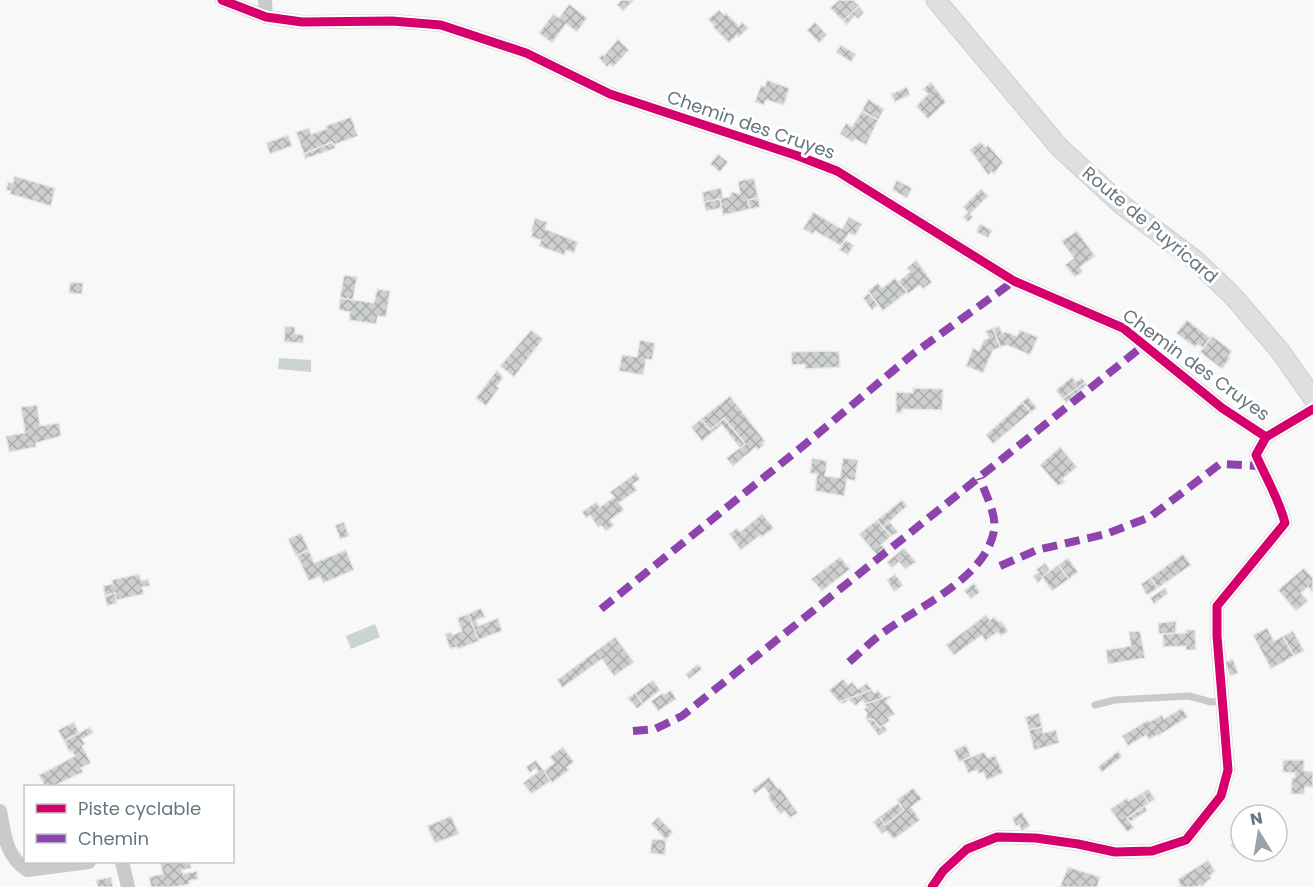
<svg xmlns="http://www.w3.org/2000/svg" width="1313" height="887" font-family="Poppins,sans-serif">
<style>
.water{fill:#cbd3d5}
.building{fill:url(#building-cross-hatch);stroke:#e8e8e8;stroke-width:1.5}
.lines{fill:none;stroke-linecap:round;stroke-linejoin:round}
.secondary-casing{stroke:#d3d4d5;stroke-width:21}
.service{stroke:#c9cacb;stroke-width:7}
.minor{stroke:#c9cacb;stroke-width:14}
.secondary{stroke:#dedfdf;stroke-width:18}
.quiet{stroke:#8e44ad;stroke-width:8;stroke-dasharray:15 8;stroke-linecap:butt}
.cycleway-casing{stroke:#fff;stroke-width:13}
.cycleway{stroke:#d6006c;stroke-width:9}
.labels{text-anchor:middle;stroke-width:6;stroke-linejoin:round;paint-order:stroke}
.street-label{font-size:18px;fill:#66767e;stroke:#fff}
</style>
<defs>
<pattern id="building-cross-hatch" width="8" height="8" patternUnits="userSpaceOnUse" patternTransform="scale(1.5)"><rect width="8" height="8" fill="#cdcfd0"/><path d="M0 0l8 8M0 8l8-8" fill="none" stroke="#aaadae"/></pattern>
</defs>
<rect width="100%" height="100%" fill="#f8f8f8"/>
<g class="water">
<path d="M279,358L311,360V372L278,369Z"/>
<path d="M375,624L380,637L351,649L346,636Z"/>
</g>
<g class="building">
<path d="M621,0H634L623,11L617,5Z"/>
<path d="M839,0H853L859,6L843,21L830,8Z"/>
<path d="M569,4L587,18L577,32L566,24L552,43L539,33L553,14L559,18Z"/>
<path d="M859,6L864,13L858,19L855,16L846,25L843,21Z"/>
<path d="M719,10L724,15L726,13L739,26L742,22L748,28L739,37L737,35L729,43L713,27L714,25L708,19Z"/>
<path d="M815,22L827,35L819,43L807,30Z"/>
<path d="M618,39L629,50L613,67L610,64L607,67L599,58L602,54L604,56Z"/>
<path d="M841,45L856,54L851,62L836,52Z"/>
<path d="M767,80L789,88L784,105L766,100L764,105L755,102L761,85L765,87Z"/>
<path d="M931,82L946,102L928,119L916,106L928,94L923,89Z"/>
<path d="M907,87L910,95L895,102L891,94Z"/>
<path d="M868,99L884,109L878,120L862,111Z"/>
<path d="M862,111L878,120L866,145L855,139L853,142L840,134L846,123L852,127Z"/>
<path d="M351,117L358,136L333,145L332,142L304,154L296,132L309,128L311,134L327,129L326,126Z"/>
<path d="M288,135L292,146L270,154L266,143Z"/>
<path d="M332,142L336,148L305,159L304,154Z"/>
<path d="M980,142L986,147L988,145L1003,162L994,174L992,172L988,175L970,150Z"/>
<path d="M718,154L728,162L720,172L710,164Z"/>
<path d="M14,176L55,188L51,206L10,194L11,191L6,190L8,182L13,183Z"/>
<path d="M754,178L758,198L748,200L750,209L723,215L720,199L704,202L702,192L721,188L723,198L729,197L732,192L740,194L738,181Z"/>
<path d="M897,180L912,188L907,198L892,190Z"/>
<path d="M981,189L988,196L970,214L973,217L968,222L963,217L968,212L963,207Z"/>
<path d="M758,198L760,207L750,209L748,200Z"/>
<path d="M720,199L721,208L706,211L704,202Z"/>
<path d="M813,212L842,229L849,217L862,224L855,236L849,233L841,246L815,231L813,234L803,229Z"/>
<path d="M535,218L547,222L545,229L578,242L574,253L566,250L564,255L539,246L541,240L531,237L533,232L531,231Z"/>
<path d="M980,224L992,230L988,238L976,232Z"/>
<path d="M1077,231L1095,256L1080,267L1083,272L1075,277L1065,265L1074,258L1061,241Z"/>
<path d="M845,240L854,245L848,255L839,250Z"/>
<path d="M916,260L932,282L923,289L920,285L908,294L898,282L910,272L907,268Z"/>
<path d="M344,275L357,277L353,300L340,298Z"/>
<path d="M895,278L907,292L883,311L868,291L878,283L882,288Z"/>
<path d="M70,282L83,283L82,294L69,293Z"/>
<path d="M377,289L390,291L386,317L378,316L376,324L349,320L350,312L339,310L340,298L374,303Z"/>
<path d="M869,293L878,305L872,310L863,298Z"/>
<path d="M1187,320L1210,338L1203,348L1198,344L1195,347L1176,333Z"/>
<path d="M285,326L295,327V334L304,335L303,343L284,342Z"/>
<path d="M999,326L1002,333L1006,332L1017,336L1020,330L1038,337L1030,355L1007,345L1000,347L993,328Z"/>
<path d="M993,328L1000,347L993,350L983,373L966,366L973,348L979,351L984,340L989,338L986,331Z"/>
<path d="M531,330L543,339L514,377L500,366Z"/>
<path d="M1212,336L1232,351L1228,357L1230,358L1222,369L1200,352Z"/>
<path d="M640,340L655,343L652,360L646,359L643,375L619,371L622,355L637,357Z"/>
<path d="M828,351L839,352L840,367L805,369V364L792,365L791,352Z"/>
<path d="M497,370L503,378L497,386L499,388L486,406L476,398Z"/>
<path d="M1072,377L1076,382L1082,378L1085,382L1063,399L1056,390Z"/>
<path d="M1085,382L1087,385L1066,403L1063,399Z"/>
<path d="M913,388L943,389L942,410L902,409V413H896V392L913,393Z"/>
<path d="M730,396L765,441L762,443L764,445L758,450L756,447L733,466L726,458L745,444L724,418L710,430L701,419Z"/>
<path d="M1028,397L1037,408L1031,412L1022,402Z"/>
<path d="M1022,402L1031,412L993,444L986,435Z"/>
<path d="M37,405L40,426L59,423L61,436L36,443V447L9,452L6,436L25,433L21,407Z"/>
<path d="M724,418L745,444L740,448L722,425L702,441L691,427L701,419L710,430Z"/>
<path d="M1060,447L1077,467L1062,479L1065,482L1058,486L1040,465Z"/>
<path d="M812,458L827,461L825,476L840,478L843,458L858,460L855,481L847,479L844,496L815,491L817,474L810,473Z"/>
<path d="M636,473L640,479L633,484L637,490L619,503L624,510L610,520L614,525L606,531L602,526L598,527L590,515L586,518L582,512L596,502L600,507L614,497L610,492Z"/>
<path d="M902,500L907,506L883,527L877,520Z"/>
<path d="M762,514L774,528L762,537L761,535L741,550L729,534L737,528L740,532Z"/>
<path d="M877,520L891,536L881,545L886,549L877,555L859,534Z"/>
<path d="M889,521L898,532L891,536L883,527Z"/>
<path d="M344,522L349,536L340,539L335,525Z"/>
<path d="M301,533L309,550L296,556L288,539Z"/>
<path d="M904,548L916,562L905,569L899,562L892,568L887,562Z"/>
<path d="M309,550L314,563L346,550L354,570L323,583L320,576L309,581L297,555Z"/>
<path d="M1183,554L1191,565L1158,588L1150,578Z"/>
<path d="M840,557L850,569L822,591L811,579Z"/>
<path d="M1068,558L1078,572L1069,579L1058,565Z"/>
<path d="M1045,563L1050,570L1038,583L1033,576L1039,572L1036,570Z"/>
<path d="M1058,565L1069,579L1052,591L1042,577Z"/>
<path d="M1304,568L1313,578V593L1308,587L1301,593L1308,601L1296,611L1278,590Z"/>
<path d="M139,574L141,581L148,579L150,586L142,587L144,594L116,600L115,593L105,596L103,586L113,584L112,580Z"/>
<path d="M895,574L903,585L894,592L887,580Z"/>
<path d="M1150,578L1158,588L1149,594H1146L1141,584Z"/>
<path d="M974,583L980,592L971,599L964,591Z"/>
<path d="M1165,588L1168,593L1154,604L1150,598Z"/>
<path d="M115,593L117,603L107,606L105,596Z"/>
<path d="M481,608L485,617L476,620L478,626L498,618L502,631L478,640L468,614Z"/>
<path d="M468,614L479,641L458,649L457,647L450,649L445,634L451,632L453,635L462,631L457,618Z"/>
<path d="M986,615L990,620L994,617L999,622L1001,621L1008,631L1001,636L998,632L985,641L982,635L954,655L946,645Z"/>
<path d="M1176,621V633L1159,634L1158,623Z"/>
<path d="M1267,628L1274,641L1283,636L1294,656L1271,669L1253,635Z"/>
<path d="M1186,630H1195L1196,650H1186V646L1163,647V634L1186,633Z"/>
<path d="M1140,631L1145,658L1108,664L1106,650L1131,646L1129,632Z"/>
<path d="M1293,631L1304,651L1294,656L1283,636Z"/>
<path d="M615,637L634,662L614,676L602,659L562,688L557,680Z"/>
<path d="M1233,659L1238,673L1230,676L1225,662Z"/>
<path d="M698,664L702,669L689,679L686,674Z"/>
<path d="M843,679L848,685L852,682L858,689L867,683L872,690L839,702L829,690Z"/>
<path d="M653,680L660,690L643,704L635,693Z"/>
<path d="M671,690L676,699L658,711L651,701L663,693L664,695Z"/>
<path d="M872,690L874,693L878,690L884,698L865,704L862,700L856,706L849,700L843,704L839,702Z"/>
<path d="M635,693L643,704L637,709L628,698Z"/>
<path d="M889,696L891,697L886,701L895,714L888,718L890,720L880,728L874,720L866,719L867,713L864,709L867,707L865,704Z"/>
<path d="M1182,708L1188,717L1158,736L1157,735L1149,740L1146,735L1128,746L1122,736L1148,720L1149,722L1162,715L1164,719Z"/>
<path d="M1039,713L1042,727L1029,730L1025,717Z"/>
<path d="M866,719L874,720L880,728L883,725L887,730L879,736Z"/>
<path d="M74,722L79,733L64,741L58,730Z"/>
<path d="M90,727L93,733L82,739L85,744L82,746L91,763L81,768L83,772L54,786H45L39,775L75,756L72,751L70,753L64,741Z"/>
<path d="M1042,727L1043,733L1056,730L1059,743L1034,750L1029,730Z"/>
<path d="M966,745L971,757L959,762L954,750Z"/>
<path d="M563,747L574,762L567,767L569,770L552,783L544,771L554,763L550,757Z"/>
<path d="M1118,751L1122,757L1102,772L1098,767Z"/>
<path d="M984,752L988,758L995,755L1003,773L987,780L983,772L979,774L977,770L968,773L963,760Z"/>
<path d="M536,760L551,781L531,794L523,783L538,772L536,768L530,773L526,767Z"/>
<path d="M1283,760H1304V771L1313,772V787H1305L1304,794H1291L1292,778H1295V773L1283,772Z"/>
<path d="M769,777L778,789L780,788L798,813L790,818L785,811L780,814L768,797L770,795L764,787L755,794L752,790Z"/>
<path d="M913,788L922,799L911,807L920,820L894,839L886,831L882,834L873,822L879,817L885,825L904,810L897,800Z"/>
<path d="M1148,789L1155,799L1149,803L1142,793Z"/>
<path d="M1142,793L1149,803L1127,818L1134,828L1127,832L1110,809L1127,798L1129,801Z"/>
<path d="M898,803L904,810L885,825L879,817Z"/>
<path d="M1145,806L1147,811L1130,822L1127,818Z"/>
<path d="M1022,812L1030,826L1022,831L1019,825L1016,826L1012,818Z"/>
<path d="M451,816L459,834L435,843L427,826Z"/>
<path d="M658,817L673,832L666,840L651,824Z"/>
<path d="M1241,832V851H1250L1245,857L1231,846Z"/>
<path d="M652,839L666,840L665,855L650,853Z"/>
<path d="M1208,860L1215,871L1210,876L1211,878L1201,887L1200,885L1196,887H1181L1178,879Z"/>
<path d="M160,862H190L191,868L182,870L183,874L197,871L198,879L189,881L190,884L174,887H151L149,877L163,874Z"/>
<path d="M1068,867L1100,877L1097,887H1060Z"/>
<path d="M111,877L113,887H98L96,880Z"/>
</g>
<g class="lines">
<defs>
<path id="secondary" d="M936,0L1059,147L1122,205L1195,260L1232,295L1280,351L1313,398"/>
</defs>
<use href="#secondary" class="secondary-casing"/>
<path class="service" d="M1095,705L1115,700L1189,696L1211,702L1223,701"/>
<g class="minor">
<path d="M222,0L266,17L302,22L392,21L441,25L526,53L610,94L798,156L837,171L1014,281L1123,328L1222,408L1266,437L1313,409"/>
<path d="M265,0L266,17"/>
<path d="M0,811C5,835 5,855 27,870L89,862"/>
<path d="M122,862L128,887"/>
<path d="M932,887L943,871L967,849L997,837L1036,838L1078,844L1115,852L1152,851L1186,840L1221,796L1228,770L1217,636V606L1285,523C1279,499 1266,478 1256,455L1266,437"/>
</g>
<use href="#secondary" class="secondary"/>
<g class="quiet">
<path d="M1000,566L1037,550L1106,534L1150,517L1220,464L1261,466"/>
<path d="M601,609L814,437L913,354L1014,281"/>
<path d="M849,662C861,652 872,640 884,632C920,606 985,578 994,531C997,514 985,494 980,478"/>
<path d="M633,731L655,729L682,716L1144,345"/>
</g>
<defs>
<g id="cycleway">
<path d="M222,0L266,17L302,22L392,21L441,25L526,53L610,94L798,156L837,171L1014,281L1123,328L1222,408L1266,437L1313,409"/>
<path d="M932,887L943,871L967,849L997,837L1036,838L1078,844L1115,852L1152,851L1186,840L1221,796L1228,770L1217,636V606L1285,523C1279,499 1266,478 1256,455L1266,437"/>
</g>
</defs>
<use href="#cycleway" class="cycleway-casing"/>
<use href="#cycleway" class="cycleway"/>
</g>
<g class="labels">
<g class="street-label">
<text transform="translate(751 125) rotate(19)" y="6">Chemin des Cruyes</text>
<text transform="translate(1150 225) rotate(40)" y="6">Route de Puyricard</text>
<text transform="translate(1196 365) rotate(36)" y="6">Chemin des Cruyes</text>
</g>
</g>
<rect x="24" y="785" width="210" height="78" fill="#ffffff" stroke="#c2c8cb" stroke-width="1.5"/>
<rect x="36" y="804" width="30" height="9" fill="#d6006c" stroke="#c2c8cb" stroke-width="1.5"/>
<text x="78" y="815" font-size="18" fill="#66767e">Piste cyclable</text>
<rect x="36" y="834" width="30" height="9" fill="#8e44ad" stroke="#c2c8cb" stroke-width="1.5"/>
<text x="78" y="845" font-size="18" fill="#66767e">Chemin</text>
<g transform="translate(1259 833) rotate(349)"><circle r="28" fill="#ffffff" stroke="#c2c8cb" stroke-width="1.5"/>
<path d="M0-4.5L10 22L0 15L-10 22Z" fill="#99a4a9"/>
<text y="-9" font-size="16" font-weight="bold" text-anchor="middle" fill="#66767e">N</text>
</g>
</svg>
